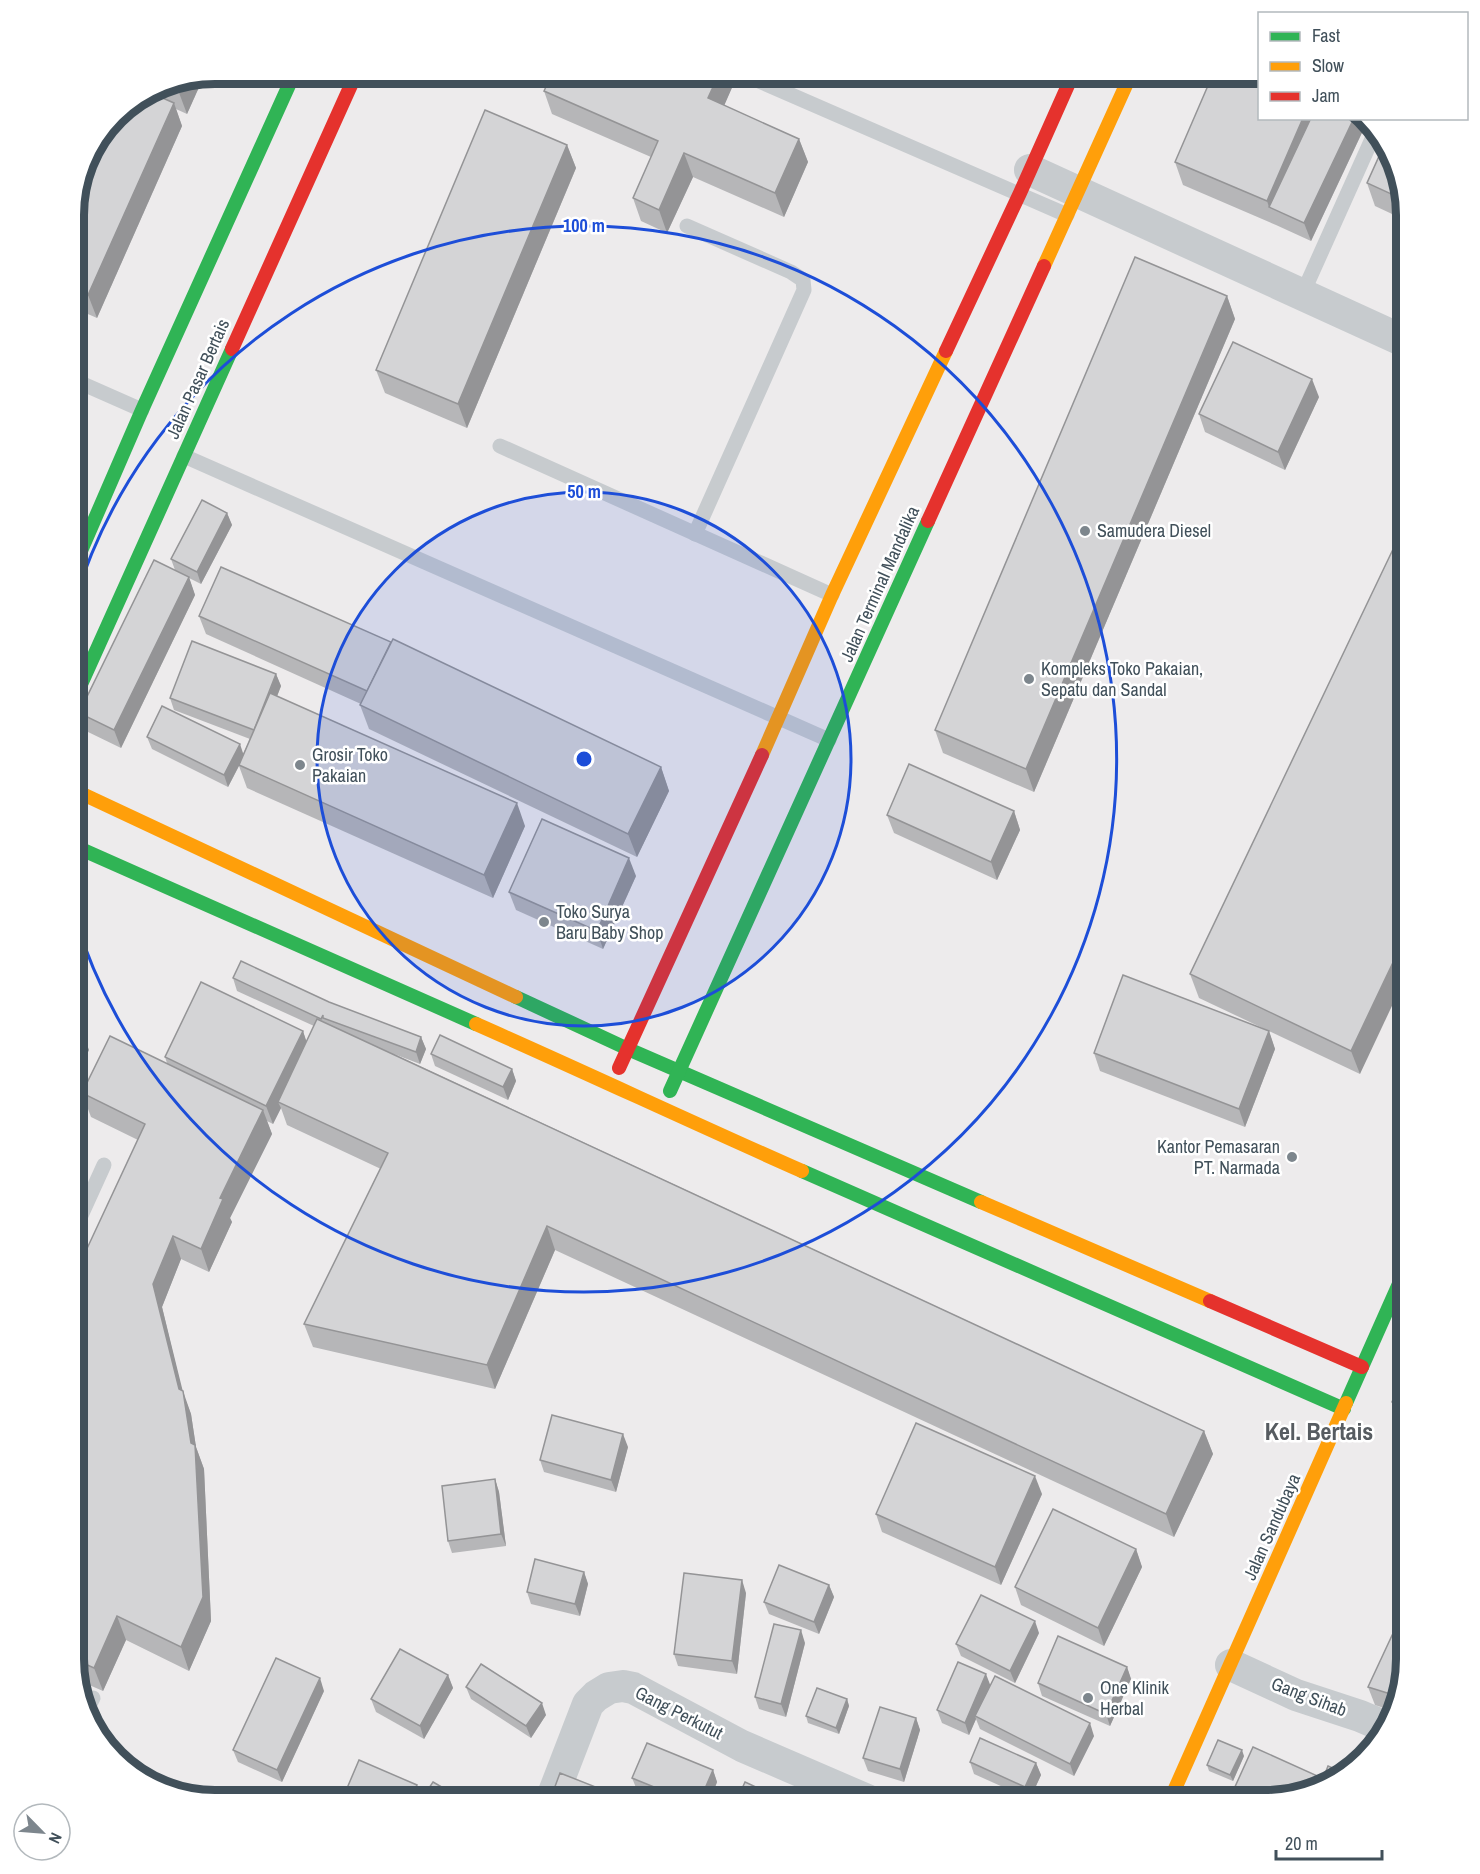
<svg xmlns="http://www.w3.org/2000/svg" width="1480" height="1874" font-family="'Archivo Narrow',sans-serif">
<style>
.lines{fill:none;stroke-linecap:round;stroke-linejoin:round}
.lane{stroke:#c7cbce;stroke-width:15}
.street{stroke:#c7cbce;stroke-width:32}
.fast{stroke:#30b455;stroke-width:14}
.slow{stroke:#ff9f0a;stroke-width:14}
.jam{stroke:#e5322d;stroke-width:14}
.wall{fill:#b6b6b8}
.shaded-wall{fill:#949496}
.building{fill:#d4d4d6;stroke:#949496;stroke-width:1.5}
.ring{fill:none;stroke:#1d4ed8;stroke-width:3}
.poi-dot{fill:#7d868d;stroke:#fff;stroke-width:2}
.labels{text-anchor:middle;stroke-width:5;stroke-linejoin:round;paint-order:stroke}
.street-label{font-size:18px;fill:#41505a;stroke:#fff}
.poi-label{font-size:18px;fill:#41505a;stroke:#fff;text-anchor:start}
.district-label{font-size:24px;font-weight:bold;fill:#575c61;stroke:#fff}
.rim{fill:none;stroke:#41505a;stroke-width:8}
.centre{fill:#1d4ed8;stroke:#fff;stroke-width:3}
.ring-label{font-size:18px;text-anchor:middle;font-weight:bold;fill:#1d4ed8;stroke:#fff;stroke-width:5;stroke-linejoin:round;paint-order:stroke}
</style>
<rect width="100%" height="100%" fill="#edebec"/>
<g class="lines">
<g class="lane">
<path d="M743,74L1067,215"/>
<path d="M687,226L791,272L803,280L804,290L695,534"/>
<path d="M1302,295L1376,130"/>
<path d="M74,380L142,410"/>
<path d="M500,446L832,595"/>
<path d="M184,456L829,740"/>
<path d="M74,1231L104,1165"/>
<path d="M88,1708L93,1698"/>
</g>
<g class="street">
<path d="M1030,170L1406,342"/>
<path d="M1231,1665L1296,1695L1360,1716L1388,1728"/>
<path d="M551,1800L588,1704L596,1696L609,1688L623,1686L633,1688L742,1746L867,1800"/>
</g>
<g class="fast">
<path d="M74,567L142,410L294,74"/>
<path d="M74,700L232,349"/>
<path d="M74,846L476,1024"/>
<path d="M516,997L628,1049L981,1202"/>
<path d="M670,1091L928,521"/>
<path d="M802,1171L1344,1409"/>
<path d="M1346,1403L1406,1268"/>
</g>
<g class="slow">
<path d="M1044,266L1131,74"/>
<path d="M762,755L832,595L946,351"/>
<path d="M74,790L516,997"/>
<path d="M476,1024C585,1072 693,1123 802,1171"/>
<path d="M981,1202L1210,1301"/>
<path d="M1170,1800L1346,1403"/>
</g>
<g class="jam">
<path d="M232,349L356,74"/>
<path d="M946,351L1020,193L1073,74"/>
<path d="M928,521L1044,266"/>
<path d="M619,1068L762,755"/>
<path d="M1210,1301L1362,1367"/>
</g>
</g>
<g class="wall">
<path d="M738,74L724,105L799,139L808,162L784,217L693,177L667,233L641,221L633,198L651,157L552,114L544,91Z"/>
<path d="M850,74H886L881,86Z"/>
<path d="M204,76L187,114L176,109L182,126L97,318L74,308V206L122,109L161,84Z"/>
<path d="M1363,118L1367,122L1311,241L1276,225L1183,185L1175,162Z"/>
<path d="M1385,143L1407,215V221L1375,206L1367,183Z"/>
<path d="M567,145L576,168L467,428L385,393L376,370Z"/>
<path d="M1227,296L1235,319L1034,792L943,753L935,730Z"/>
<path d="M1319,397L1285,470L1205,432L1199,414Z"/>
<path d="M227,513L232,525L201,584L189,578L195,595L121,748L86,731L79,713L175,570L171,559Z"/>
<path d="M1407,520L1360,1074L1199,998L1190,974Z"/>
<path d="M199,616L661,767L669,791L637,857L369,729L360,705L361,704L206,634Z"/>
<path d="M276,674L281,686L277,696L525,826L493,898L247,788L239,766L228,787L152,749L147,737L243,754L250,739L174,710L170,698Z"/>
<path d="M1014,811L1020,830L997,880L894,833L887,815Z"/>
<path d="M636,876L603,949L516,910L509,892Z"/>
<path d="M233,978L329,1002L421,1037L426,1049L420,1064L394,1054L1204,1431L1213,1454L1174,1537L555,1250L495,1389L313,1347L304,1324L381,1169L287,1125L281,1108L273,1124L267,1121L272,1134L230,1218L232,1222L209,1272L181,1259L162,1307L182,1391L191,1414L196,1447L204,1469L211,1621L189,1671L126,1640L103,1691L80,1681L74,1659V1281L138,1140L91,1117L82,1093L167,1063L165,1057L303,1031L306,1042L314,1026L237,991Z"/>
<path d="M1269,1031L1275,1049L1245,1127L1100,1071L1094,1053Z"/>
<path d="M431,1054L512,1069L516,1081L508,1100L435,1066Z"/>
<path d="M1406,1371V1428L1401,1425L1392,1402Z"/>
<path d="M628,1447L616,1492L544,1472L540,1460Z"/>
<path d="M495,1479L499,1492L506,1546L452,1553L448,1541Z"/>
<path d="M1042,1494L1001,1585L882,1532L876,1514Z"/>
<path d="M1136,1549L1142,1567L1104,1646L1021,1605L1015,1587Z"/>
<path d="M584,1572L588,1584L580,1616L531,1604L527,1592Z"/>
<path d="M829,1585L834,1597L819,1634L769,1614L764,1602Z"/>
<path d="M746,1593L737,1674L678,1666L674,1654Z"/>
<path d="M1039,1633L1015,1683L961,1656L956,1644Z"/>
<path d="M805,1643L786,1717L759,1709L755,1697Z"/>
<path d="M1406,1659L1393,1711L1375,1705L1368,1687Z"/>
<path d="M1127,1667L1131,1679L1110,1726L1042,1696L1038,1683Z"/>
<path d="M448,1675L453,1688L424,1739L376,1712L371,1699Z"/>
<path d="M991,1686L1094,1736L1074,1776L980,1729L976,1719L969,1735L942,1723L937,1710Z"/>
<path d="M466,1687L546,1715L531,1738L471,1699Z"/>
<path d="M324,1691L282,1782L238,1762L233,1750Z"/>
<path d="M847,1699L849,1706L839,1734L808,1723L806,1716Z"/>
<path d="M916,1718L920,1730L904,1782L868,1771L863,1758Z"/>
<path d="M1244,1756L1233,1781L1209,1771L1207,1765Z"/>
<path d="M970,1762L1036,1763L1041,1775L1030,1799L974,1774Z"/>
<path d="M713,1770L717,1782L710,1800H661L637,1790L632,1778Z"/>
</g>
<g class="shaded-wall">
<path d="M719,74H738L717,122L708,98Z"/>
<path d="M876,74H886L881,86Z"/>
<path d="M204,76L187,114L178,90L183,80Z"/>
<path d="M174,103L182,126L97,318L88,295Z"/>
<path d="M1303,118H1322L1269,207L1267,201Z"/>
<path d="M1354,118H1363L1367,122L1311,241L1304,223Z"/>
<path d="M799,139L808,162L784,217L775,193Z"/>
<path d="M567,145L576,168L467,428L458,404Z"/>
<path d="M684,153L693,177L667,233L659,210Z"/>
<path d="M1227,296L1235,319L1034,792L1026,769Z"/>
<path d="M1312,379L1319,397L1285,470L1278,452Z"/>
<path d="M227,513L232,525L201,584L197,572Z"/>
<path d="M189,577L195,595L121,748L114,730Z"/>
<path d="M276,674L281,686L259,743L255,731Z"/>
<path d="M240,744L244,756L228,787L224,775Z"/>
<path d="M661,767L669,791L637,857L628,834Z"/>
<path d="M517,803L525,826L493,898L484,875Z"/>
<path d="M1014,811L1020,830L997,880L991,862Z"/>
<path d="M629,858L636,876L603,949L597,931Z"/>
<path d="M1406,935V976L1360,1074L1351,1051Z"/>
<path d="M303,1031L309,1049L278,1102L281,1108L273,1124L266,1106Z"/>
<path d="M1269,1031L1275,1049L1245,1127L1239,1109Z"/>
<path d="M82,1032L89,1050L74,1083V1050Z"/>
<path d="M421,1037L426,1049L420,1064L416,1052Z"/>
<path d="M512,1069L516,1081L508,1100L503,1087Z"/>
<path d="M263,1110L272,1134L230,1218L232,1222L209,1272L201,1249L220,1198Z"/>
<path d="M547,1226L555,1250L495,1389L487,1365Z"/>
<path d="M173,1236L181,1259L162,1307L183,1392V1391L191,1414L196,1447L204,1469L211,1621L189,1671L181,1647L191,1443L179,1389L153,1284Z"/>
<path d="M1204,1431L1213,1454L1174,1537L1166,1514Z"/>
<path d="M623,1434L628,1447L616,1492L611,1480Z"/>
<path d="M1035,1476L1042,1494L1001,1585L995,1567Z"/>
<path d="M495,1479L499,1492L506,1546L501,1534Z"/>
<path d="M1136,1549L1142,1567L1104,1646L1098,1628Z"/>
<path d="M584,1572L588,1584L580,1616L575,1604Z"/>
<path d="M742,1580L746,1593L737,1674L732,1661Z"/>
<path d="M829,1585L834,1597L819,1634L814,1622Z"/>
<path d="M117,1616L126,1640L103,1691L94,1668Z"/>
<path d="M1035,1621L1039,1633L1015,1683L1010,1671Z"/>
<path d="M801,1630L805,1643L786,1717L781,1704Z"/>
<path d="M1127,1667L1131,1679L1110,1726L1106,1714Z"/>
<path d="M986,1674L991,1687L975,1716L976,1719L969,1735L965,1723Z"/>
<path d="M448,1675L453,1688L424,1739L420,1726Z"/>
<path d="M320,1678L324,1691L282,1782L277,1770Z"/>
<path d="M847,1699L849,1706L839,1734L836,1728Z"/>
<path d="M542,1703L546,1715L531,1738L526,1726Z"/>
<path d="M916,1718L920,1730L904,1782L900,1769Z"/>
<path d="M1090,1723L1094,1736L1074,1776L1070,1764Z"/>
<path d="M1242,1750L1244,1756L1233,1781L1230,1775Z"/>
<path d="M1036,1763L1041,1775L1030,1799L1025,1787Z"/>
<path d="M713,1770L717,1782L710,1800H700Z"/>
<path d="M417,1785L422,1798L420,1800H410Z"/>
</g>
<g class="building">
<path d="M552,74H652L666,80L668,74H719L708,98L799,139L775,193L684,153L659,210L633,198L658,141L544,91Z"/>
<path d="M1213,74H1260V118H1303L1267,201L1175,162Z"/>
<path d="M183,80L178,90L164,84Z"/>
<path d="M149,92L174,103L88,295L74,288V206L88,153L122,109Z"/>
<path d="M485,110L567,145L458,404L376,370Z"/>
<path d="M1311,118H1354L1304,223L1269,207Z"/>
<path d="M1385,143L1402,199L1367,183Z"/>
<path d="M1135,257L1227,296L1026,769L935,730Z"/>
<path d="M1233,342L1312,379L1278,452L1199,414Z"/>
<path d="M202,500L227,513L197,572L171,559Z"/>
<path d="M1407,520L1406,935L1351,1051L1190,974Z"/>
<path d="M154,560L189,577L114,730L79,713Z"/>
<path d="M221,567L391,642L367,691L199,616Z"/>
<path d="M393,639L661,767L628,834L360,705Z"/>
<path d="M192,641L276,674L254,730L170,698Z"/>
<path d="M270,693L517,803L484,875L239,765Z"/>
<path d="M162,706L240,744L224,775L147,737Z"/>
<path d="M909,764L1014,811L991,862L887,815Z"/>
<path d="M542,819L629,858L597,931L509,892Z"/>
<path d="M241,961L329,1002L421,1037L416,1052L323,1018V1015L321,1019L233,978Z"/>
<path d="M1123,975L1269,1031L1239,1109L1094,1053Z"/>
<path d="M201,982L303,1031L266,1106L165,1057Z"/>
<path d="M317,1019L1204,1431L1166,1514L547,1226L487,1365L304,1324L388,1153L278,1102Z"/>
<path d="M74,1028L82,1032L74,1050Z"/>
<path d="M440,1035L512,1069L503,1087L431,1054Z"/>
<path d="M110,1036L263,1110L220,1198L223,1199L201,1249L173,1236L153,1284L179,1389L183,1391L191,1443L195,1445L203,1597L181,1647L117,1616L94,1668L74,1659V1438L78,1428L74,1426V1281L84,1255L145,1124L82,1093Z"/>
<path d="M1406,1371V1409L1392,1402Z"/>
<path d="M552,1415L623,1434L611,1480L540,1460Z"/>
<path d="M916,1423L1035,1476L995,1567L876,1514Z"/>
<path d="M495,1479L501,1534L448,1541L442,1486Z"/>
<path d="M1053,1509L1136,1549L1098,1628L1015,1587Z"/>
<path d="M535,1559L584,1572L575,1604L527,1592Z"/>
<path d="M779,1565L829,1585L814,1622L764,1602Z"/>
<path d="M684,1573L742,1580L732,1661L674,1654Z"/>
<path d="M981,1595L1035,1621L1010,1671L956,1644Z"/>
<path d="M774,1624L801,1630L781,1704L755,1697Z"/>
<path d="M1395,1629L1406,1634V1659L1397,1696L1368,1687Z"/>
<path d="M1058,1636L1127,1667L1106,1714L1038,1683Z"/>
<path d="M400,1649L448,1675L420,1726L371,1699Z"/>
<path d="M276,1658L320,1678L277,1770L233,1750Z"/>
<path d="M958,1662L986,1674L965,1723L937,1710Z"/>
<path d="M481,1664L542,1703L526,1726L466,1687Z"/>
<path d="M995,1676L1090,1723L1070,1764L975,1716Z"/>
<path d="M817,1688L847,1699L836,1728L806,1716Z"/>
<path d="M880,1707L916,1718L900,1769L863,1758Z"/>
<path d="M980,1738L1036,1763L1025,1787L970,1762Z"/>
<path d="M1218,1740L1242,1750L1230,1775L1207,1765Z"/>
<path d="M647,1743L713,1770L700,1800H686L632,1778Z"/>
<path d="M1253,1747L1322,1778L1319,1784L1265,1800H1229Z"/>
<path d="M359,1760L417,1785L410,1800H342Z"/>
<path d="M1328,1766L1346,1774L1343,1777L1321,1784Z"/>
<path d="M560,1773L621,1797L619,1800H550Z"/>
<path d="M433,1782L464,1800H421Z"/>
<path d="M745,1782L784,1800H737Z"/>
</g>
<circle cx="584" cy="759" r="267" fill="#1d4ed8" fill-opacity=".12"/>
<g class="ring">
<circle cx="584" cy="759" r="267"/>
<path d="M74 603A533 533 0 1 1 74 915"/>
</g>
<g class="poi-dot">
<circle cx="1085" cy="531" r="6"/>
<circle cx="1029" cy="679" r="6"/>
<circle cx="300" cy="765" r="6"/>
<circle cx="544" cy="922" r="6"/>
<circle cx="1292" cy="1157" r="6"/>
<circle cx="1088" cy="1698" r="6"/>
</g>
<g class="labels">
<g class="street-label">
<text transform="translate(198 379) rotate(-66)" y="6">Jalan Pasar Bertais</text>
<text transform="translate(880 584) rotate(-66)" y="6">Jalan Terminal Mandalika</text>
<text transform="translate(1272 1527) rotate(-66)" y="6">Jalan Sandubaya</text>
<text transform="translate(1309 1697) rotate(21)" y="6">Gang Sihab</text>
<text transform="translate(679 1713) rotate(27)" y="6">Gang Perkutut</text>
</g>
<g class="poi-label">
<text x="1097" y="537">Samudera Diesel</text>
<text x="1041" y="675">Kompleks Toko Pakaian,<tspan x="1041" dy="21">Sepatu dan Sandal</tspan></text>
<text x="312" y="761">Grosir Toko<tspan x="312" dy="21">Pakaian</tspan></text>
<text x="556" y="918">Toko Surya<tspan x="556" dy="21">Baru Baby Shop</tspan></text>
<text x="1280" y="1153" text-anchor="end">Kantor Pemasaran<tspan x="1280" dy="21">PT. Narmada</tspan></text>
<text x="1100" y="1694">One Klinik<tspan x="1100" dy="21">Herbal</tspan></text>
</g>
<g class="district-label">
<text x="1319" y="1440">Kel. Bertais</text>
</g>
</g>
<path d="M0 0H1480V1874H0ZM215 84H1265A131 131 0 0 1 1396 215V1659A131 131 0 0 1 1265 1790H215A131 131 0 0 1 84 1659V215A131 131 0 0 1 215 84Z" fill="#fff" fill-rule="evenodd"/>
<path class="rim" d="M215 84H1265A131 131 0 0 1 1396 215V1659A131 131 0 0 1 1265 1790H215A131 131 0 0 1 84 1659V215A131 131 0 0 1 215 84Z"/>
<circle cx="584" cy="759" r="9" class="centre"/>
<g class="ring-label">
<text x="584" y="232">100 m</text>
<text x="584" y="498">50 m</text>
</g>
<rect x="1258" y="12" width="210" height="108" fill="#ffffff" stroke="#b3b9bd" stroke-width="1.5"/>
<rect x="1270" y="32" width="30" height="9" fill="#30b455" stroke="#b3b9bd" stroke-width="1.5"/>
<text x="1312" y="42" font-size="18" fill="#41505a">Fast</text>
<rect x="1270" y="62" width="30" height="9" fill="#ff9f0a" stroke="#b3b9bd" stroke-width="1.5"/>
<text x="1312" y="72" font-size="18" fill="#41505a">Slow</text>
<rect x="1270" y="92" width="30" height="9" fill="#e5322d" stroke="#b3b9bd" stroke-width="1.5"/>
<text x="1312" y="102" font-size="18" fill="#41505a">Jam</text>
<g transform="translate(42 1832) rotate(115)"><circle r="28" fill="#ffffff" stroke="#b3b9bd" stroke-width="1.5"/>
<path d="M0-4.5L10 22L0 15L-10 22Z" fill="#7d868d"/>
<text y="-9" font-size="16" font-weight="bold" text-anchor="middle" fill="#41505a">N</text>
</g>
<path d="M1276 1850v9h106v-9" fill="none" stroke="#41505a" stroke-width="3"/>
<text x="1285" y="1850" font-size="18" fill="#41505a" stroke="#ffffff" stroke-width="4.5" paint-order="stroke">20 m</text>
</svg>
